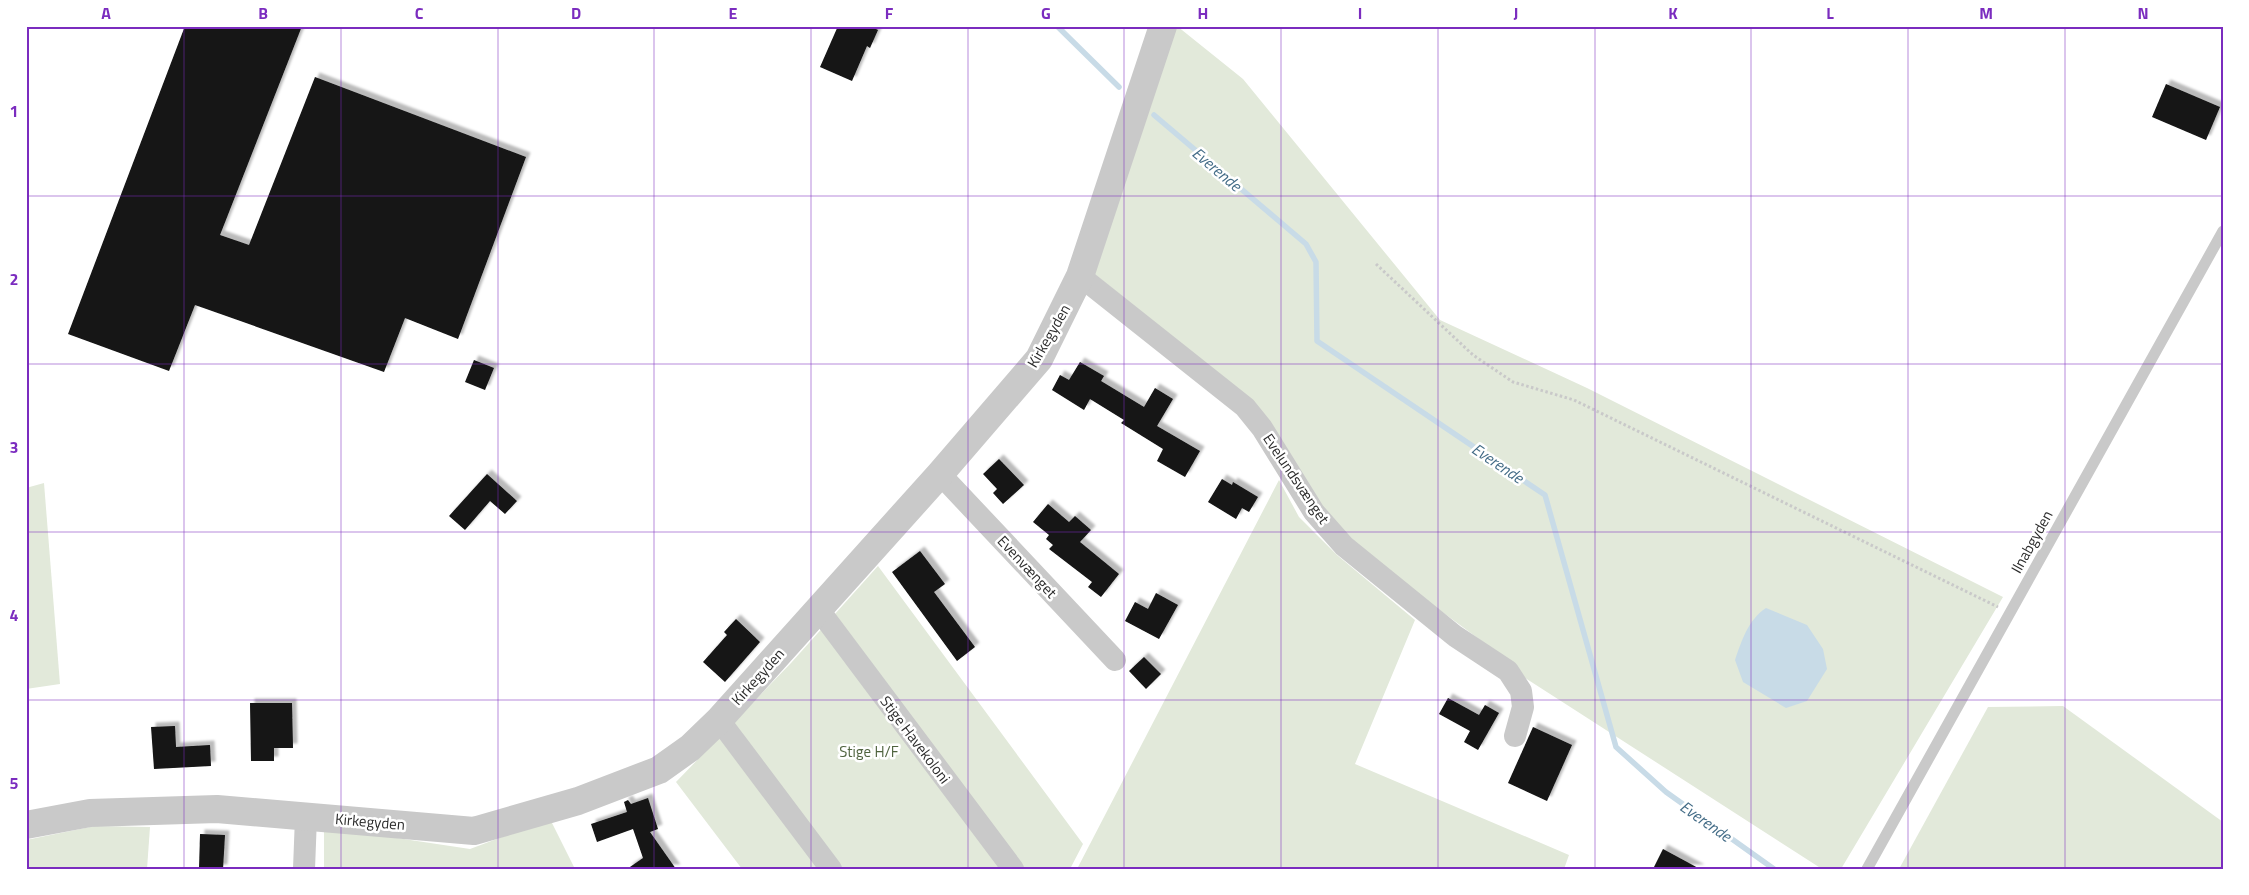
<svg xmlns="http://www.w3.org/2000/svg" width="2249" height="895" font-family="'Titillium Web',sans-serif">
<style>
.green{fill:#e2e9da}
.water{fill:#c8dbe7}
.lines{fill:none;stroke-linecap:round;stroke-linejoin:round}
.stream{stroke:#c8dbe7;stroke-width:5.5}
.building{fill:#131313;filter:url(#shadow)}
.path{stroke:#c9c9c9;stroke-width:3;stroke-dasharray:2.5 2.5;stroke-linecap:butt}
.service{stroke:#c9c9c9;stroke-width:11}
.minor{stroke:#c9c9c9;stroke-width:22}
.tertiary{stroke:#c9c9c9;stroke-width:28}
.grid{fill:none;stroke:#7b2cbf;stroke-width:1;stroke-opacity:0.55}
.labels{text-anchor:middle;stroke-width:5;stroke-linejoin:round;paint-order:stroke}
.street-label{font-size:15px;fill:#2c2c2c;stroke:#fff}
.park-label{font-size:15px;fill:#4f633e;stroke:#fff}
.water-label{font-size:16px;font-style:italic;fill:#426b86;stroke:#fff}
.neatline{fill:none;stroke:#7b2cbf;stroke-width:2}
.grid-label{font-size:16px;text-anchor:middle;font-weight:bold;fill:#7b2cbf}
</style>
<defs>
<filter id="shadow"><feDropShadow dx="4.5" dy="-4.5" stdDeviation="1" flood-color="#0004"/></filter>
</defs>
<rect width="100%" height="100%" fill="#fff"/>
<g class="green">
<path d="M1170,26H1177L1243,79L1440,320L1587,388L2003,597L1841,869H1822L1519,674L1506,659L1418,594L1351,539L1315,498L1255,403L1092,272Z"/>
<path d="M1279,480L1299,517L1337,555L1415,620L1355,764L1569,855L1564,869H1077Z"/>
<path d="M44,483L60,684L26,689V488Z"/>
<path d="M878,566L1083,844L1070,869H742L676,782L791,663Z"/>
<path d="M2063,706L2223,822V869H1899L1988,707Z"/>
<path d="M550,819L575,869H324V827L470,849Z"/>
<path d="M95,826L150,827L147,869H26V840Z"/>
</g>
<path class="water" d="M1766,608L1807,625L1823,649L1827,669L1807,701L1786,708L1743,682L1735,660C1742,640 1748,620 1766,608Z"/>
<g class="lines">
<g class="stream">
<path d="M1057,26L1119,87"/>
<path d="M1154,115L1306,244L1316,262L1317,341L1545,495L1616,747L1666,792L1774,869"/>
</g>
</g>
<g class="building">
<path d="M185,26H302L220,235L249,245L315,77L526,157L458,339L405,318L384,372L195,305L169,371L68,334Z"/>
<path d="M838,26H870L878,30L870,48L867,46L852,81L820,67Z"/>
<path d="M2166,84L2220,107L2206,140L2152,117Z"/>
<path d="M474,360L494,368L485,390L465,382Z"/>
<path d="M1080,362L1104,376L1101,381L1144,407L1155,388L1173,399L1157,426L1200,451L1185,477L1157,461L1163,449L1121,423L1124,420L1090,399L1084,410L1052,390L1060,375L1069,380Z"/>
<path d="M999,459L1024,485L1003,504L993,493L997,489L983,474Z"/>
<path d="M487,474L517,501L505,514L490,501L465,530L449,516Z"/>
<path d="M1222,479L1232,485L1233,482L1258,497L1249,512L1242,508L1236,519L1208,502Z"/>
<path d="M1048,504L1069,522L1075,516L1091,530L1080,542L1119,574L1101,597L1088,587L1092,582L1049,549L1053,545L1046,539L1049,535L1033,522Z"/>
<path d="M920,551L945,584L934,592L975,647L957,661L892,572Z"/>
<path d="M1156,593L1178,605L1159,639L1125,621L1135,602L1148,609Z"/>
<path d="M736,619L760,642L725,682L703,662L727,635L724,632Z"/>
<path d="M1144,657L1161,674L1146,689L1129,671Z"/>
<path d="M1448,698L1479,715L1485,705L1499,713L1478,750L1464,742L1470,731L1439,714Z"/>
<path d="M250,703H292L293,748H274V761H251Z"/>
<path d="M175,726L176,747L210,745L211,766L154,769L151,727Z"/>
<path d="M1533,727L1572,745L1547,801L1508,783Z"/>
<path d="M648,798L658,829L650,832L676,869H627L643,858L633,829L597,842L591,824L627,812L624,802L628,800L631,804Z"/>
<path d="M200,834L225,835L223,869H199Z"/>
<path d="M1663,849L1700,869H1653Z"/>
</g>
<g class="lines">
<path class="path" d="M1376,264L1473,355L1513,382L1574,400L1998,607"/>
<path class="service" d="M1867,869L2223,231"/>
<g class="minor">
<path d="M1080,276L1245,407L1262,428L1314,512L1344,546L1455,636L1508,671L1521,691L1523,707L1515,736"/>
<path d="M940,474L1115,660"/>
<path d="M819,610L1013,869"/>
<path d="M719,720L831,869"/>
<path d="M304,869L306,817"/>
</g>
<path class="tertiary" d="M26,825L90,813L217,809L474,831L578,801L659,770L690,748L719,720L940,474L1039,359L1080,276L1163,26"/>
</g>
<path class="grid" d="M184,26V869M341,26V869M498,26V869M654,26V869M811,26V869M968,26V869M1124,26V869M1281,26V869M1438,26V869M1595,26V869M1751,26V869M1908,26V869M2065,26V869M26,196H2223M26,364H2223M26,532H2223M26,700H2223"/>
<g class="labels">
<g class="street-label">
<text transform="translate(1049 336) rotate(-60)" y="5">Kirkegyden</text>
<text transform="translate(1296 479) rotate(56)" y="5">Evelundsvænget</text>
<text transform="translate(2032 542) rotate(-61)" y="5">Ilnabgyden</text>
<text transform="translate(1027 567) rotate(47)" y="5">Evenvænget</text>
<text transform="translate(758 677) rotate(-48)" y="5">Kirkegyden</text>
<text transform="translate(915 740) rotate(53)" y="5">Stige Havekoloni</text>
<text transform="translate(370 822) rotate(5)" y="5">Kirkegyden</text>
</g>
<g class="park-label">
<text x="869" y="757">Stige H/F</text>
</g>
<g class="water-label">
<text transform="translate(1217 169) rotate(40)" y="6">Everende</text>
<text transform="translate(1498 463) rotate(34)" y="6">Everende</text>
<text transform="translate(1706 821) rotate(35)" y="6">Everende</text>
</g>
</g>
<rect width="2249" height="895" fill="none" stroke="#ffffff" stroke-width="55"/>
<rect x="28" y="28" width="2194" height="840" class="neatline"/>
<g class="grid-label">
<text x="106" y="19">A</text>
<text x="263" y="19">B</text>
<text x="419" y="19">C</text>
<text x="576" y="19">D</text>
<text x="733" y="19">E</text>
<text x="889" y="19">F</text>
<text x="1046" y="19">G</text>
<text x="1203" y="19">H</text>
<text x="1360" y="19">I</text>
<text x="1516" y="19">J</text>
<text x="1673" y="19">K</text>
<text x="1830" y="19">L</text>
<text x="1986" y="19">M</text>
<text x="2143" y="19">N</text>
<text x="14" y="117">1</text>
<text x="14" y="285">2</text>
<text x="14" y="453">3</text>
<text x="14" y="621">4</text>
<text x="14" y="789">5</text>
</g>
</svg>
